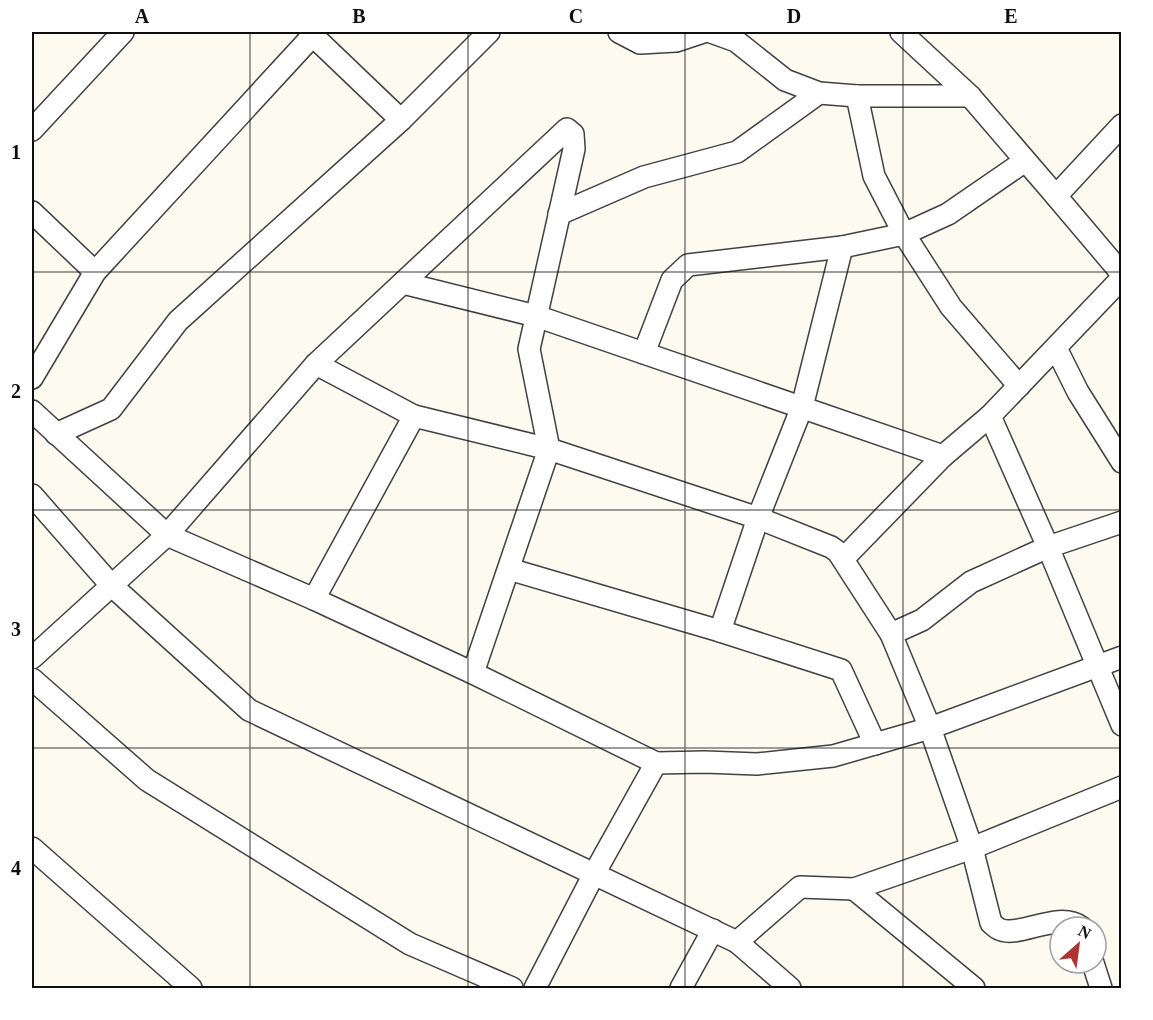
<svg xmlns="http://www.w3.org/2000/svg" width="1153" height="1020" font-family="Georgia,serif">
<style>
.lines{fill:none;stroke-linecap:round;stroke-linejoin:round}
.street-casing{stroke:#414141;stroke-width:24}
.street{stroke:#fff;stroke-width:21}
.grid{fill:none;stroke:#0e0e0e;stroke-width:1.5;stroke-opacity:0.55}
.neatline{fill:none;stroke:#0e0e0e;stroke-width:2}
.grid-label{font-size:20px;text-anchor:middle;font-weight:bold;fill:#0e0e0e}
</style>
<rect width="100%" height="100%" fill="#fdfbf0"/>
<g class="lines">
<defs>
<g id="street">
<path d="M309,32L401,120"/>
<path d="M619,32L640,43L676,41L703,32"/>
<path d="M711,32L736,41L785,80L819,93L857,96H970"/>
<path d="M901,32L970,96L1056,196L1122,125"/>
<path d="M857,96L874,176L904,234L951,307L1019,386"/>
<path d="M32,130L123,32"/>
<path d="M1056,196L1122,274"/>
<path d="M32,212L95,272"/>
<path d="M559,214L644,177L737,152L819,93"/>
<path d="M403,283L536,316L943,456L990,416L1122,278"/>
<path d="M1056,348L1078,392L1122,462"/>
<path d="M644,353L672,280L688,265L842,247L904,234L948,214L1025,161"/>
<path d="M316,364L414,416"/>
<path d="M32,378L95,272L316,32"/>
<path d="M32,411L167,535L314,599L473,673L656,763L705,762L757,764L833,756L930,728L1122,657"/>
<path d="M990,416L1048,547L1122,725"/>
<path d="M56,434L111,409L178,321L401,120L489,32"/>
<path d="M32,495L111,585L249,710L737,942L790,988"/>
<path d="M843,559L943,456"/>
<path d="M509,569L720,631L841,670L875,744"/>
<path d="M314,599L414,416L549,449L758,518L831,547L838,552L891,634L930,728L972,848L991,923C994,925 996,928 999,929C1018,939 1058,910 1081,927"/>
<path d="M720,631L758,518L802,407L842,247"/>
<path d="M891,634L922,620L971,582L1048,547L1122,522"/>
<path d="M32,658L167,535L316,364L567,129L573,134L574,149L529,349L549,449L473,673"/>
<path d="M32,679L147,780L410,944L512,988"/>
<path d="M32,848L191,988"/>
<path d="M854,889L974,988"/>
<path d="M737,942L800,887L854,889L972,848L1122,787"/>
<path d="M1093,963L1101,988"/>
<path d="M535,988L594,874L656,763"/>
<path d="M681,988L713,930"/>
</g>
</defs>
<use href="#street" class="street-casing"/>
<use href="#street" class="street"/>
</g>
<path class="grid" d="M250,32V988M468,32V988M685,32V988M903,32V988M32,272H1122M32,510H1122M32,748H1122"/>
<rect width="1153" height="1020" fill="none" stroke="#ffffff" stroke-width="66"/>
<g transform="translate(1078 945) rotate(28)"><circle r="28" fill="#ffffff" stroke="#9f9f9f" stroke-width="1.5"/>
<path d="M0-4.5L10 22L0 15L-10 22Z" fill="#af3434"/>
<text y="-9" font-size="16" font-weight="bold" text-anchor="middle" fill="#0e0e0e">N</text>
</g>
<rect x="33" y="33" width="1087" height="954" class="neatline"/>
<g class="grid-label">
<text x="142" y="23">A</text>
<text x="359" y="23">B</text>
<text x="576" y="23">C</text>
<text x="794" y="23">D</text>
<text x="1011" y="23">E</text>
<text x="16" y="159">1</text>
<text x="16" y="398">2</text>
<text x="16" y="636">3</text>
<text x="16" y="875">4</text>
</g>
</svg>
